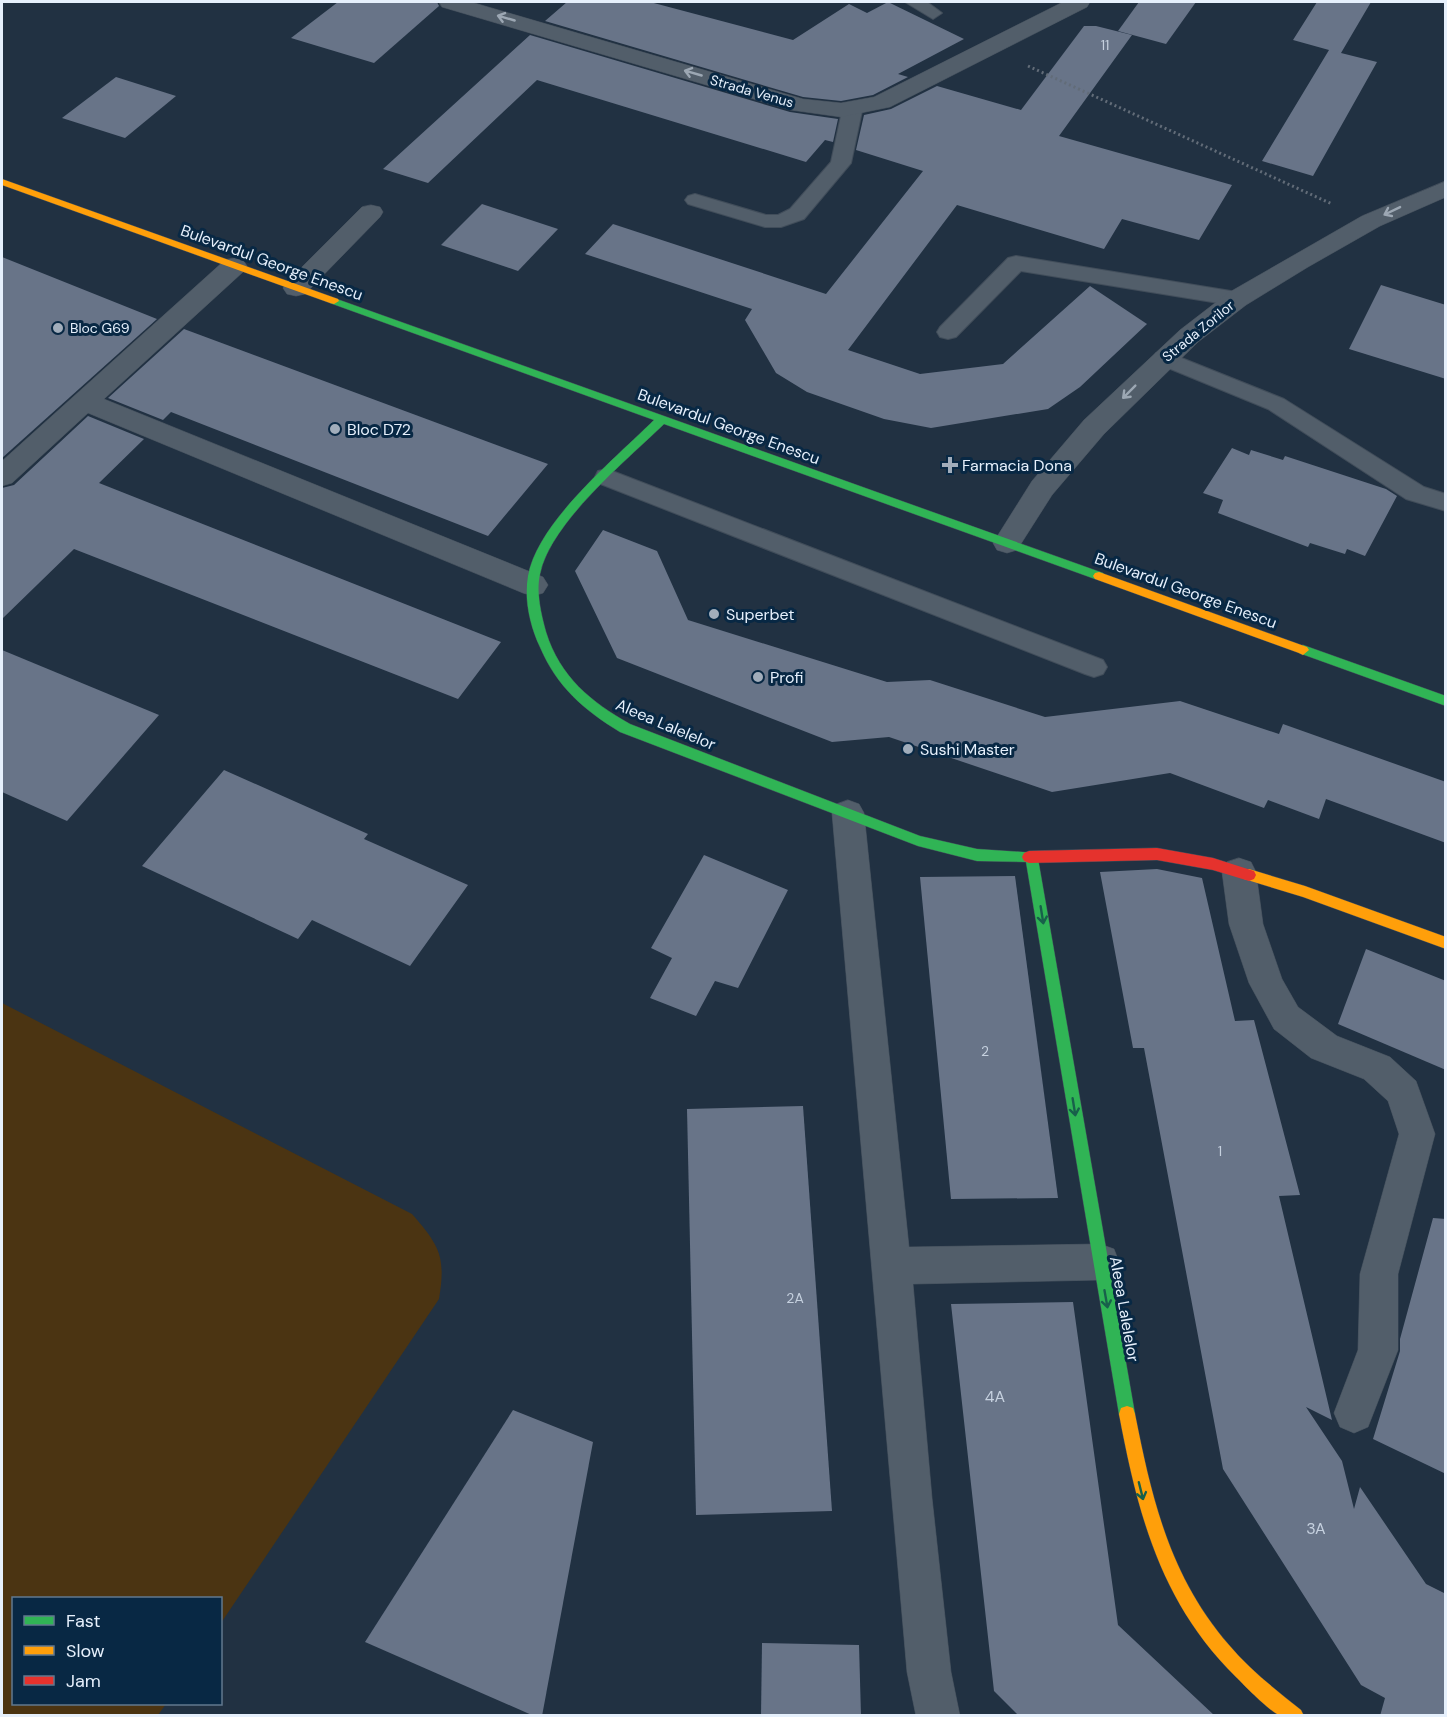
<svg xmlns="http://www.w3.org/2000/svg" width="1447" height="1717" font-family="'DM Sans',sans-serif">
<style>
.green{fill:#4b3412}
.building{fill:#687488}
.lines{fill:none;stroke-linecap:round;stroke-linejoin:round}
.lane-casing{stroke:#414d5a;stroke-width:2}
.street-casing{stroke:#414d5a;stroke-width:1}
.fast-casing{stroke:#414d5a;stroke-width:1}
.slow-casing{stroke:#414d5a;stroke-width:1}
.jam-casing{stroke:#414d5a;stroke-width:1}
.path{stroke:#626c78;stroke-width:3;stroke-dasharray:2 3;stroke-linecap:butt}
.lane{fill:#525e6a;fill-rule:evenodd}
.street{fill:#525e6a;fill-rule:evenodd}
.fast{fill:#30b455;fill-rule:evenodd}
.slow{fill:#ff9f0a;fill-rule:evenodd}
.jam{fill:#e5322d;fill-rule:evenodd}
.oneway{stroke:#9ca7b3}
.oneway2{stroke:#18604b}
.poi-dot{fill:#a1adbb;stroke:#082844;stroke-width:2}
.labels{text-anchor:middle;stroke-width:6;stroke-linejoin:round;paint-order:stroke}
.number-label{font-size:14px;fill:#c6d1df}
.far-street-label{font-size:14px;fill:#e6f0fc;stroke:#082844}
.far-poi-label{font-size:14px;fill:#e6f0fc;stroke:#082844;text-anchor:start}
.street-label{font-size:16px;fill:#e6f0fc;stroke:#082844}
.poi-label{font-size:16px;fill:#e6f0fc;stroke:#082844;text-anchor:start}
.near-number-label{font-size:16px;fill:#c6d1df}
</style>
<rect width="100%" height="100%" fill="#213142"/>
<path class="green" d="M2,1003L412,1214C440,1246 446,1257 439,1299L221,1623L220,1598H14V1704H166L158,1715H2Z"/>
<g class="building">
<path d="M338,2H437L439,6L374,63L291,38Z"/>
<path d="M567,2H650L793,40L849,4L867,13L888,2L964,39L898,74L908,77L873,95L841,101L803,97L545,21Z"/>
<path d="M1139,2H1196L1166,44L1118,31Z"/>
<path d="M1317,2H1371L1341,53L1377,62L1313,176L1262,161L1329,50L1293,40Z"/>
<path d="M1084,26H1096L1132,35L1059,136L1232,185L1199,240L1122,219L1104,249L957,205L848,350L920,374L1003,364L1090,286L1147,324L1080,387L1048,409L931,428L884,419L807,392L776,373L745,320L752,309L585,254L613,224L826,294L923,171L856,150L864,115L891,109L937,86L1021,110Z"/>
<path d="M530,35L790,112L838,119L833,142L825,140L806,162L537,80L428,183L383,169Z"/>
<path d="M116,77L176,96L125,138L62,118Z"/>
<path d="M482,204L558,229L518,271L441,245Z"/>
<path d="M2,257L157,319L2,458Z"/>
<path d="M1381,285L1446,305V379L1349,349Z"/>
<path d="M184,329L548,464L488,536L171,412L163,420L108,398Z"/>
<path d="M88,416L144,439L99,483L501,642L458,699L74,549L2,619V488L14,485Z"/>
<path d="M1232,448L1249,455L1251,450L1283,460L1285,456L1386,489L1397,496L1365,556L1347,549L1345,554L1310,543L1308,547L1218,513L1223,500L1203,493Z"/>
<path d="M603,530L657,551L688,620L887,682L930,680L1045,717L1180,701L1279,734L1283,724L1446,782V843L1326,799L1319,819L1268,800L1264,808L1170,773L1052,792L889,737L832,742L617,658L575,571Z"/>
<path d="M2,650L159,715L67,821L2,792Z"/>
<path d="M224,770L368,834L364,839L468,885L410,966L312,920L298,939L142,866Z"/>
<path d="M704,855L788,890L738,988L715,981L696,1016L650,998L672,958L651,948Z"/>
<path d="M1157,869L1202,878L1235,1021L1254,1020L1300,1195L1279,1196L1332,1420L1306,1407L1342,1461L1354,1509L1360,1487L1426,1584L1446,1594V1716H1380L1385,1698L1361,1685L1223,1469L1144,1048H1133L1100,872Z"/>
<path d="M1015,876L1058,1198L951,1199L920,877Z"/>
<path d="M1366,949L1446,981V1070L1338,1024Z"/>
<path d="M803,1106L832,1511L696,1515L687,1109Z"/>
<path d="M1433,1218L1446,1219V1474L1373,1439L1400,1351V1339Z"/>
<path d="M1073,1302L1118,1625L1215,1716H1019L994,1691L951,1304Z"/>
<path d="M513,1410L593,1442L542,1716H534L365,1642Z"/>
<path d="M762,1643L859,1645L861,1716H761Z"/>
</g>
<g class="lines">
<defs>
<g id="lane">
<path d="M905,2H927L942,13L933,19Z"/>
<path d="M852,105L859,107L862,111L851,163L804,219L781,227H765L688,204L685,200L688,196L695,194L766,215H778L790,209L831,162L842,111L845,107Z"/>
<path d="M1016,256L1237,292L1245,294L1248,299L1245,304L1237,306L1021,271L956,337L948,339L940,337L937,332L940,327L1008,258Z"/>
<path d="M1164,351L1284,399L1424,487L1446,494V511L1406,499L1268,409L1156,363L1153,358L1156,353Z"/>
<path d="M607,469L1103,660L1107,667L1103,674L1094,677L1085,674L598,483L595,477L598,471Z"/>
</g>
<g id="street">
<path d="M439,2H471L803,99L841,103L874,97L1063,2H1090L1087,7L890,107L841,117L791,110L442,7Z"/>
<path d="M1446,181V197L1380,226L1308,267L1246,305L1198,342L1104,434L1052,495L1017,550L1007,553L997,550L993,543L1032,481L1084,420L1180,330L1228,293L1362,216Z"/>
<path d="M371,205L380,207L383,212L380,217L305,294L296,296L287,294L283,288L287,282L362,207Z"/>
<path d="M234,258L243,260L247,266L243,272L104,399L543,577L548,585L543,593L533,596L523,593L88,413L12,483L2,486V461L225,260Z"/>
<path d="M848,800L859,804L864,813L909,1247L1100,1244L1114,1249L1119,1262L1114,1275L1100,1280L913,1284L932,1498L951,1672L960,1716H916L907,1672L832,813L837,804Z"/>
<path d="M1239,858L1251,862L1256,872L1263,924L1282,979L1298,1007L1337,1036L1390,1057L1416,1081L1435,1134L1398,1274V1350L1368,1427L1354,1433L1340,1427L1334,1413L1358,1350L1360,1274L1399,1134L1388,1101L1364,1079L1311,1058L1274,1029L1249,983L1229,924L1222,872L1227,862Z"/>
</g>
<g id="fast">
<path d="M334,298L1103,573L1105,576L1103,579H1095L664,424C627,460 550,523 540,574C536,593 541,614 546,632C560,677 591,702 630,724L920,836L977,849L1037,853L1135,1414L1133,1420L1127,1422L1121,1420L1119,1414L1026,862L977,861L918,846L620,732C584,710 557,687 540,647C530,626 524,599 528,576C538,521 616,458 654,420L330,303V299Z"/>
<path d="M1303,645L1446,696V706L1299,653L1297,650Z"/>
</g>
<g id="slow">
<path d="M2,179L338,299L339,301L334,304L330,303L2,185Z"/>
<path d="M1099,572L1307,647L1309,650L1303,655L1299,653L1095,579L1093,576L1095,573Z"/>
<path d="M1249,869L1305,886L1446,937V949L1303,897L1244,879L1242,875L1244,871Z"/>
<path d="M1127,1406L1133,1408L1135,1414C1152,1500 1170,1577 1229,1645C1250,1670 1276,1690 1301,1710L1304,1716C1297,1716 1287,1717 1281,1716C1271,1713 1244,1685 1236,1677C1161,1603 1138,1515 1119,1414L1121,1408Z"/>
</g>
<path id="jam" d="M1157,848L1213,858L1254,871L1256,875L1254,879L1249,881L1213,870L1157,860L1029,863L1024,861L1022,857L1024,853L1029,851Z"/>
</defs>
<use href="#lane" class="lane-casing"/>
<use href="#street" class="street-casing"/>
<use href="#fast" class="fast-casing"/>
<use href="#slow" class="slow-casing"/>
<use href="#jam" class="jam-casing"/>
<path class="path" d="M1028,66L1332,204"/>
<use href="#lane" class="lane"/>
<use href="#street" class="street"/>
<use href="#fast" class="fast"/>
<use href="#slow" class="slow"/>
<use href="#jam" class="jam"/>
</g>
<defs><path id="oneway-shaft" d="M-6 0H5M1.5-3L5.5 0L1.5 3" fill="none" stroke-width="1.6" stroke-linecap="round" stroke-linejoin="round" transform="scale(1.5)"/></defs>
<g class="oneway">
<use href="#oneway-shaft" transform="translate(506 18) rotate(-164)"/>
<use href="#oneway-shaft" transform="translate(693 73) rotate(-164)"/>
<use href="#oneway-shaft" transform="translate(1392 211) rotate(154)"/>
<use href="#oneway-shaft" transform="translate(1129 392) rotate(135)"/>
</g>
<g class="oneway2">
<use href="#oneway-shaft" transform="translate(1042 915) rotate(81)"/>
<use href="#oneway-shaft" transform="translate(1074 1107) rotate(81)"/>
<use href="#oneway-shaft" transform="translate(1106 1299) rotate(80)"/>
<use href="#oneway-shaft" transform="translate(1141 1491) rotate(76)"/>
</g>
<g class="poi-dot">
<circle cx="58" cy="328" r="6"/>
<circle cx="335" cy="429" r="6"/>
<path d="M947 456h6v6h6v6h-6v6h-6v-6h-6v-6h6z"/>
<circle cx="714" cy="614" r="6"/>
<circle cx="758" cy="677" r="6"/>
<circle cx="908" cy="749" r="6"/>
</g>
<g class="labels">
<g class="number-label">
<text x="1105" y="50">11</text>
<text x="985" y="1056">2</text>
<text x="1220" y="1156">1</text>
<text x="795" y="1303">2A</text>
</g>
<g class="far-street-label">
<text transform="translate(752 91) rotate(16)" y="5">Strada Venus</text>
<text transform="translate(1198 331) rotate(-39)" y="5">Strada Zorilor</text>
</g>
<g class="far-poi-label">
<text x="70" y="333">Bloc G69</text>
</g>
<g class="street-label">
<text transform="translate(272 262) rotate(20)" y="6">Bulevardul George Enescu</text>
<text transform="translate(729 426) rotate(20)" y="6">Bulevardul George Enescu</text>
<text transform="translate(1186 590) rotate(20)" y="6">Bulevardul George Enescu</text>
<text transform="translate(666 724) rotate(23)" y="6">Aleea Lalelelor</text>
<text transform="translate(1125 1309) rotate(80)" y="6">Aleea Lalelelor</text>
</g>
<g class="poi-label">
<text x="347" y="435">Bloc D72</text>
<text x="962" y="471">Farmacia Dona</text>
<text x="726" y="620">Superbet</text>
<text x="770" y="683">Profi</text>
<text x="920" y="755">Sushi Master</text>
</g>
<g class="near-number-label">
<text x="995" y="1402">4A</text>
<text x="1316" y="1534">3A</text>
</g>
</g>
<rect width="1447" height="1717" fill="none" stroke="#e6f0fc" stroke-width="6"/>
<rect x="12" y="1597" width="210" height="108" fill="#082844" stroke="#61788e" stroke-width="1.5"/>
<rect x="24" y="1616" width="30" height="9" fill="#30b455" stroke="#61788e" stroke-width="1.5"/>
<text x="66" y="1627" font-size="18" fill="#e6f0fc">Fast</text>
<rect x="24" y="1646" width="30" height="9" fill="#ff9f0a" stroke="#61788e" stroke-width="1.5"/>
<text x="66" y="1657" font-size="18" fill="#e6f0fc">Slow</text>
<rect x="24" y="1676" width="30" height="9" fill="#e5322d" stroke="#61788e" stroke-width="1.5"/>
<text x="66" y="1687" font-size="18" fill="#e6f0fc">Jam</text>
</svg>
